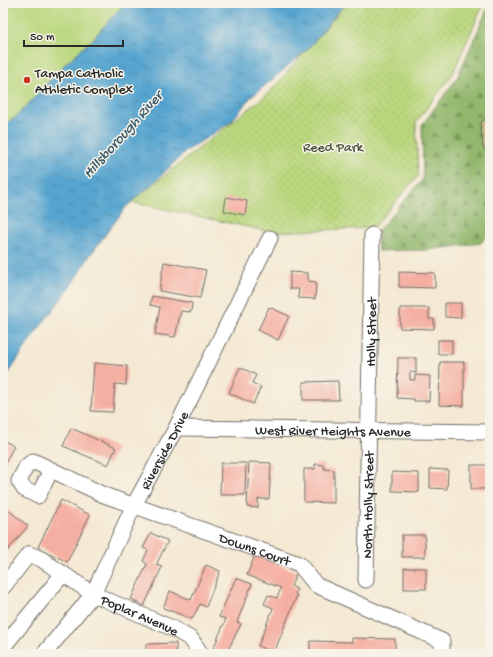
<svg xmlns="http://www.w3.org/2000/svg" width="493" height="657" font-family="'Gochi Hand',sans-serif">
<style>
.forest{fill:url(#forest-firs);stroke:#5f724c}
.park{fill:url(#park-dots);stroke:#728154}
.garden{fill:#bad77e;stroke:#728154}
.water{fill:url(#water-ripples);stroke:#40687d}
.building{fill:#f5afa2}
.lines{fill:none;stroke-linecap:round;stroke-linejoin:round}
.street-casing{stroke:#716e66;stroke-width:17}
.street{stroke:#fff;stroke-width:15}
.poi-dot{fill:#c8321e;stroke:#f7f3e8;stroke-width:1.5}
.labels{text-anchor:middle;stroke-width:3;stroke-linejoin:round;paint-order:stroke}
.poi-label{font-size:14px;fill:#2b2b2b;stroke:#f7f3e8;text-anchor:start}
.park-label{font-size:14px;fill:#4f5640;stroke:#f7f3e8}
.street-label{font-size:14px;fill:#2b2b2b;stroke:#f7f3e8}
.water-label{font-size:15px;font-style:italic;fill:#3c5b6d;stroke:#f7f3e8}
</style>
<defs>
<pattern id="forest-firs" width="22" height="20" patternUnits="userSpaceOnUse"><rect width="22" height="20" fill="#93b86d"/><path d="M5 1l3.5 6h-7zM16 11l3.5 6h-7z" fill="#78965a"/></pattern>
<pattern id="park-dots" width="8" height="8" patternUnits="userSpaceOnUse"><rect width="8" height="8" fill="#bad77e"/><path d="M2 2h.1M6 6h.1" fill="none" stroke="#a0b96d" stroke-width="1.8" stroke-linecap="round"/></pattern>
<pattern id="water-ripples" width="26" height="14" patternUnits="userSpaceOnUse"><rect width="26" height="14" fill="#56a4cf"/><path d="M2 4q2-2 4 0t4 0M15 11q2-2 4 0t4 0" fill="none" stroke="#4786a8"/></pattern>
</defs>
<rect width="100%" height="100%" fill="#f7f3e8"/>
<filter id="ink" filterUnits="userSpaceOnUse"><feTurbulence type="fractalNoise" baseFrequency=".025" numOctaves="2"/><feDisplacementMap in="SourceGraphic" scale="8" xChannelSelector="R" yChannelSelector="G"/><feConvolveMatrix kernelMatrix="1 2 1 2 8 2 1 2 1" color-interpolation-filters="sRGB"/></filter>
<filter id="wash" filterUnits="userSpaceOnUse"><feTurbulence type="fractalNoise" baseFrequency=".012" numOctaves="4" result="noise"/><feDisplacementMap in="SourceGraphic" scale="16" xChannelSelector="R" yChannelSelector="G"/><feGaussianBlur stdDeviation="0.9" result="paint"/><feColorMatrix in="noise" values="0 0 0 0 0 0 0 0 0 0 0 0 0 0 0 0 0 1.4 0 .05"/><feComposite in="paint" operator="in"/></filter>
<g filter="url(#wash)">
<rect width="100%" height="100%" fill="#f4e9d3"/>
<path class="forest" d="M490,3V231L481,243L427,250L378,251V231L423,179L422,125L457,78Z"/>
<path class="park" d="M347,3H484L452,75L416,122L418,176L373,228L271,232L131,202L269,93Z"/>
<path class="garden" d="M3,3H125L92,40L66,63L35,97L16,117L3,125Z"/>
<path class="water" d="M125,3H345L307,50L250,98L231,122L186,151L159,178L126,207L91,254L68,290L33,336L3,382V125L16,117L35,97L66,63L92,40Z"/>
<g id="blocks">
<g class="building">
<path d="M490,114V156L483,147L480,123Z"/>
<path d="M226,197L247,201L245,215L224,211Z"/>
<path d="M164,262L206,270L200,298L159,291Z"/>
<path d="M290,272L308,273V281L316,282L315,299L298,298L299,289H290Z"/>
<path d="M399,272L435,273V288L399,287Z"/>
<path d="M152,296L192,303L191,312L181,311L175,337L155,334L160,307L150,305Z"/>
<path d="M445,303H461V318L445,317Z"/>
<path d="M269,307L289,316L278,340L258,330Z"/>
<path d="M400,308H429V319H434V329L400,328Z"/>
<rect x="438" y="340" width="14" height="14"/>
<path d="M398,358H416V373L410,372V380H415V375L430,376L429,401H414V399L397,398Z"/>
<path d="M440,362H464V406L439,405Z"/>
<path d="M94,363L127,366L126,385L115,384L113,412L91,411Z"/>
<path d="M240,367L256,375L252,383L261,387L253,404L229,393Z"/>
<path d="M338,381L339,400H303V382Z"/>
<path d="M71,428L116,448L108,465L63,446Z"/>
<path d="M3,440L14,446L3,467Z"/>
<path d="M249,462L271,463L269,499H258V508L247,507Z"/>
<path d="M221,463H246L245,495H220Z"/>
<path d="M315,464L324,465V469L334,470V503L304,502V469H315Z"/>
<rect x="471" y="465" width="17" height="24"/>
<path d="M430,469L448,470L447,489L430,488Z"/>
<path d="M392,472L419,473V492L392,491Z"/>
<path d="M61,500L90,515L67,562L38,547Z"/>
<path d="M3,506L28,526L3,556Z"/>
<path d="M151,533L168,541L156,565L162,567L144,606L131,599L147,564L143,561L148,550L143,548Z"/>
<rect x="402" y="535" width="23" height="22"/>
<path d="M255,555L297,572L291,586L297,589L295,594L297,595L274,653L258,646L273,608L264,604L268,595L277,598L281,588L247,575Z"/>
<path d="M206,565L220,571L206,607L200,604L192,619L163,608L170,591L191,600Z"/>
<rect x="404" y="568" width="22" height="21"/>
<path d="M236,578L252,584L237,622L241,624L226,654H219L220,652L213,649L226,619L219,617Z"/>
<path d="M352,638L395,639V654H310V641L352,642Z"/>
<path d="M176,643V654H146V644Z"/>
<path d="M97,650L101,654H93Z"/>
</g>
</g>
</g>
<g filter="url(#ink)">
<use href="#blocks" fill-opacity="0" stroke="#716e66" stroke-width="1"/>
<g class="lines">
<defs>
<g id="street">
<path id="s1" d="M176,428L490,432"/>
<path id="s2" d="M51,470L38,496L24,489L19,481L26,467L33,461L104,495L299,564L316,585L442,641V654"/>
<path id="s3" d="M366,580L372,235"/>
<path id="s4" d="M3,587L29,554L41,559L93,594L172,628L191,639L201,654"/>
<path d="M3,647L63,574"/>
<path id="s5" d="M44,654L93,594L134,505L176,428L270,238"/>
</g>
</defs>
<use href="#street" class="street-casing"/>
<use href="#street" class="street"/>
</g>
</g>
<circle class="poi-dot" cx="27" cy="80" r="4"/>
<g class="labels">
<g class="poi-label">
<text x="35" y="77">Tampa Catholic<tspan x="35" dy="16">Athletic Complex</tspan></text>
</g>
<g class="park-label">
<text x="333" y="151">Reed Park</text>
</g>
<g class="street-label">
<text dy="5" stroke="none"><textPath href="#s3" startOffset="248">Holly Street</textPath></text>
<text dy="5" stroke="none"><textPath href="#s1" startOffset="157">West River Heights Avenue</textPath></text>
<text dy="5" stroke="none"><textPath href="#s5" startOffset="238">Riverside Drive</textPath></text>
<text dy="5" stroke="none"><textPath href="#s3" startOffset="75">North Holly Street</textPath></text>
<text dy="5" stroke="none"><textPath href="#s2" startOffset="318">Downs Court</textPath></text>
<text dy="5" stroke="none"><textPath href="#s4" startOffset="169">Poplar Avenue</textPath></text>
</g>
<g class="water-label">
<text transform="translate(122 134) rotate(-48)" y="5">Hillsborough River</text>
</g>
</g>
<rect width="493" height="657" fill="none" stroke="#f7f3e8" stroke-width="16"/>
<path d="M24 40v6h99v-6" fill="none" stroke="#2b2b2b" stroke-width="2"/>
<text x="30" y="40" font-size="12" fill="#2b2b2b" stroke="#f7f3e8" stroke-width="3" paint-order="stroke">50 m</text>
</svg>
